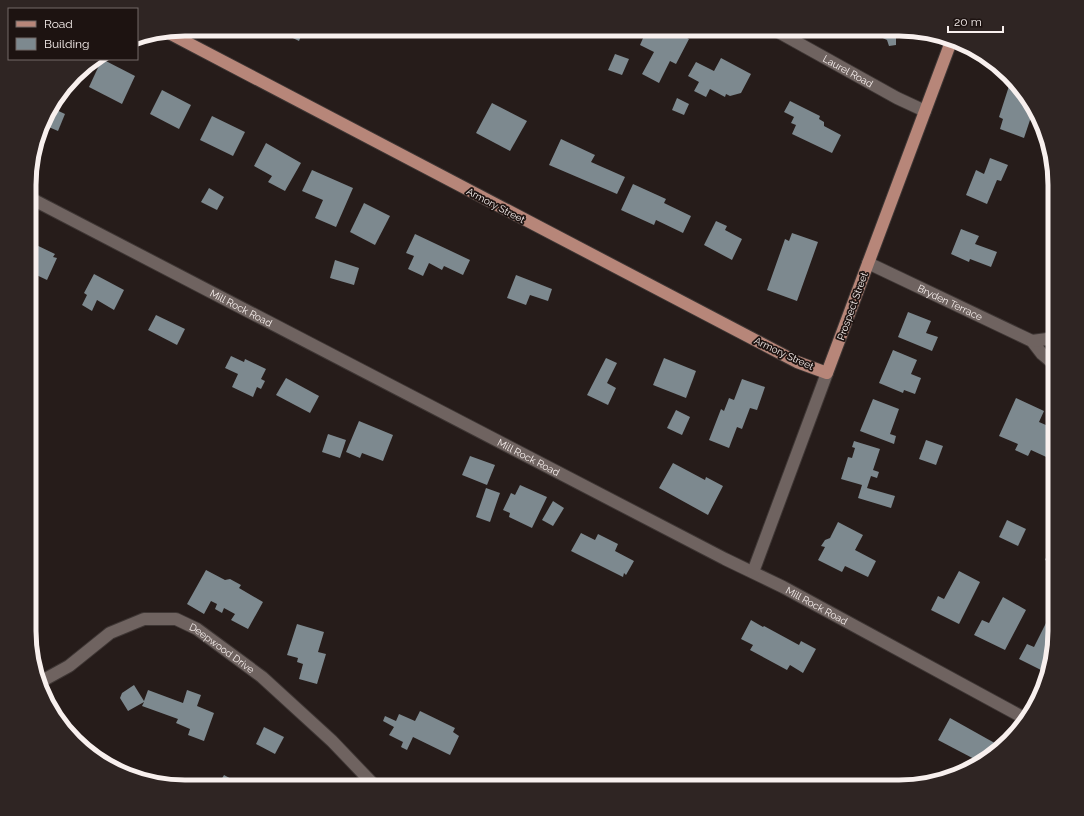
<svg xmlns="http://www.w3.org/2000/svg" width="1084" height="816" font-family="Raleway,sans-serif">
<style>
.building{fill:#7d898f}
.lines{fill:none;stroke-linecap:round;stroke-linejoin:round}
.minor-casing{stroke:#3e3634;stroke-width:14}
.major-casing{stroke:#3e3634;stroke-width:14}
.minor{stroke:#6f6360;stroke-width:12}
.major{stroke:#b78679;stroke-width:12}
.labels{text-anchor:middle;stroke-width:3.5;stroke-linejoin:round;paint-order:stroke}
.street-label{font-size:10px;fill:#f8f0ee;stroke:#1d1311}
.rim{fill:none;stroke:#f8f0ee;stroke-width:5}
</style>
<rect width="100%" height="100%" fill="#261c1a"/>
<g class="building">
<path d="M274,29H304L299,41Z"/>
<path d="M305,29H322L319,36Z"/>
<path d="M647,29H670L689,39L676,64L670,61L659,83L642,74L654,52L640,45Z"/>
<path d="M863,29H900L896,38V45L889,46L887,40Z"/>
<path d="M615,54L629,59L622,75L608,70Z"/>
<path d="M721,58L751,74L741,93L730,96L726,94L725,97L710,89L706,97L694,91L699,82L688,76L696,62L714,71Z"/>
<path d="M102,59L135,76L122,104L89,87Z"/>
<path d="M1009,86L1018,89L1036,112L1033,111L1024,138L1000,129L1003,119L999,117Z"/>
<path d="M162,90L191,105L179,129L150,114Z"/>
<path d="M677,98L689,104L684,115L672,110Z"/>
<path d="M790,101L820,116L819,119L824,122V126L841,135L832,153L792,134L796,125L791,123L794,117L784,112Z"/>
<path d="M492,103L527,121L510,151L476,133Z"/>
<path d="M50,107L65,114L58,131L44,125Z"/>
<path d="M212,116L245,132L233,156L200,140Z"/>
<path d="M561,139L595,155L591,162L625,177L617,194L549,165Z"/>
<path d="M266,143L301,163L285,191L268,182L272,176L254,166Z"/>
<path d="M990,158L1008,165L1001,181L997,180L987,204L966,195L976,170L984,174Z"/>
<path d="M312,170L353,188L336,227L315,218L323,200L302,191Z"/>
<path d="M633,184L666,199L664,203L691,216L683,233L656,220L654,225L621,210Z"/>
<path d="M209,188L224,197L217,210L201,202Z"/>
<path d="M364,203L390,216L375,245L350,232Z"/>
<path d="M716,221L727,226L725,230L742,239L732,260L704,245Z"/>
<path d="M961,229L979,236L975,244L997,252L991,267L970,259L969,262L951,254Z"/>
<path d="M792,233L818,242L797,301L767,290L785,239L789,241Z"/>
<path d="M415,234L470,260L463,275L444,266L442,270L429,263L423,276L408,269L414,256L406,253Z"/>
<path d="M30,242L55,254L53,257L57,258L47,280L30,272Z"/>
<path d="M335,260L359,268L354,285L330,278Z"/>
<path d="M94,274L124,290L114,310L97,300L92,311L82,305L87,295L84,293Z"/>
<path d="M516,275L552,289L548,301L530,295L526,305L507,298Z"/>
<path d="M908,312L931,321L926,333L938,337L932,351L898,337Z"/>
<path d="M156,315L185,329L177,345L148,330Z"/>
<path d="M893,350L917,360L911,374L921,378L915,394L904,390L903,393L879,383Z"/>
<path d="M231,356L244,362L245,359L266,369L261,379L265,381L261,389L257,387L253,397L232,387L238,374L225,368Z"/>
<path d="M606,358L617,363L607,383L616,388L608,405L587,395Z"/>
<path d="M664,358L696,371L686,398L653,385Z"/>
<path d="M286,378L319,396L310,413L276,395Z"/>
<path d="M742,379L765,387L757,410L750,408L742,429L737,427L729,448L709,440L721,409L724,411L729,398L734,400Z"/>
<path d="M1016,398L1044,411L1039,422L1055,429V461L1031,450L1028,456L1015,450L1018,444L999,436Z"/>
<path d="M873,399L899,409L890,434L896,436L894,444L860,431Z"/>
<path d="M676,410L690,417L682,435L667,428Z"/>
<path d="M359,421L393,435L383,461L362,453L360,458L346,452Z"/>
<path d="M328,434L346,440L340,458L322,452Z"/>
<path d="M926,440L943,446L936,465L919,459Z"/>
<path d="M854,441L880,449L873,470L879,472L877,478L871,476L867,488L895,496L891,508L858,498L862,485L841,479L848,457L852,458L855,448L852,447Z"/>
<path d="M470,456L495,465L487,485L462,475Z"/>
<path d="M673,463L705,480L706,477L723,486L708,515L659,488Z"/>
<path d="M520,485L547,497L532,528L509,517L510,513L503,510L511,493L515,495Z"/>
<path d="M486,488L500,493L490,522L476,517Z"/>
<path d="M553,501L564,508L553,526L542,520Z"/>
<path d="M1007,520L1026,529L1018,546L999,537Z"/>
<path d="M838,522L863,535L855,550L876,561L868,577L845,566L842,572L818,560L825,547L821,546L825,540L830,538Z"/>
<path d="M581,533L595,540L598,534L618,544L615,551L634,561L626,575L624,573L623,577L571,551Z"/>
<path d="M1052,543L1055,544V564L1045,560Z"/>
<path d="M206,570L225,580L230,579L241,585L239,588L263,602L248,629L231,620L235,614L224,608L222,613L215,609L217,604L211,601L204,614L187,604Z"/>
<path d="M959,571L980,582L959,624L931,610L938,596L944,599Z"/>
<path d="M1003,597L1026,610L1005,650L974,635L982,620L989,623Z"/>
<path d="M751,620L763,627L764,626L799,645L801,641L816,649L803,673L790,665L787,670L750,650L753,645L741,639Z"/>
<path d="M1047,621L1055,624V642L1047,673L1019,659L1027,644L1034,647Z"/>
<path d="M297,624L324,632L318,652L326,654L317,684L299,679L303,664L297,662L298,658L287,655Z"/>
<path d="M134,685L144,701L148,690L183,703L187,690L201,695L197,706L214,713L204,741L188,735L190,729L176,723L178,719L142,706L144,702L128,711L120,698L122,693Z"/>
<path d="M420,711L455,728L453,732L459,736L450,755L413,737L407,750L401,747L403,742L389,735L394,727L383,721L385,716L396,721L399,714L415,721Z"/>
<path d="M950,718L1000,746V747L980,762L938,740Z"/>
<path d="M264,727L284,737L275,754L256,744Z"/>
<path d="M224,775L246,787H217Z"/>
</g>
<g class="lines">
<defs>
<g id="minor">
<path id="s1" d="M773,29L897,98L925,111"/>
<path id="s2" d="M30,198L725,559L783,587L1026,719"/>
<path id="s3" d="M868,263L1032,341L1042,354L1055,365"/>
<path d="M1032,341L1055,338"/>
<path d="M753,572L827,373"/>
<path id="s4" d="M40,682L69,666L110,633L144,619H176L197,629L262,677L332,741L376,787"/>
</g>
<path id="major" d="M167,32L797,362L827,373L952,39"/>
</defs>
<use href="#minor" class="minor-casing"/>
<use href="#major" class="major-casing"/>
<use href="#minor" class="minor"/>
<use href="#major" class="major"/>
</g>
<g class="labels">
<g class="street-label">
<text dy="4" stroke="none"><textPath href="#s1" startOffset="86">Laurel Road</textPath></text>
<text transform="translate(496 205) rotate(28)" y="4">Armory Street</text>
<text dy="4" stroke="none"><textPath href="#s3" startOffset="91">Bryden Terrace</textPath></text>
<text transform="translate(852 306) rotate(-70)" y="4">Prospect Street</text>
<text dy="4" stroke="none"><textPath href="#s2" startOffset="238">Mill Rock Road</textPath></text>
<text transform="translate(784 353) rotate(25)" y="4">Armory Street</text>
<text dy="4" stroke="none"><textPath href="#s2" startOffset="562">Mill Rock Road</textPath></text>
<text dy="4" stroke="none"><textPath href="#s2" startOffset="886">Mill Rock Road</textPath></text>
<text dy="4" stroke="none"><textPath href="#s4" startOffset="209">Deepwood Drive</textPath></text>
</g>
</g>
<path d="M0 0H1084V816H0ZM185 36H899A149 149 0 0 1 1048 185V631A149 149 0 0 1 899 780H185A149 149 0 0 1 36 631V185A149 149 0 0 1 185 36Z" fill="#2f2523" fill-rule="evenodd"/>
<path class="rim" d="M185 36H899A149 149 0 0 1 1048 185V631A149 149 0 0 1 899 780H185A149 149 0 0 1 36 631V185A149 149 0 0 1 185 36Z"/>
<rect x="8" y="8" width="130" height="52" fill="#1d1311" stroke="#756b69"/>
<rect x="16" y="21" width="20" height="6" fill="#b78679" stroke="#756b69"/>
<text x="44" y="28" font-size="12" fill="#f8f0ee">Road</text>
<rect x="16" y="38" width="20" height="12" fill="#7d898f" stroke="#756b69"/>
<text x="44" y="48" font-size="12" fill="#f8f0ee">Building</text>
<path d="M948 26v6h55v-6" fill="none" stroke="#f8f0ee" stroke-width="2"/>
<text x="954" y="26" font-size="12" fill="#f8f0ee" stroke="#1d1311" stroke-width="3" paint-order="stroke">20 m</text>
</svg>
